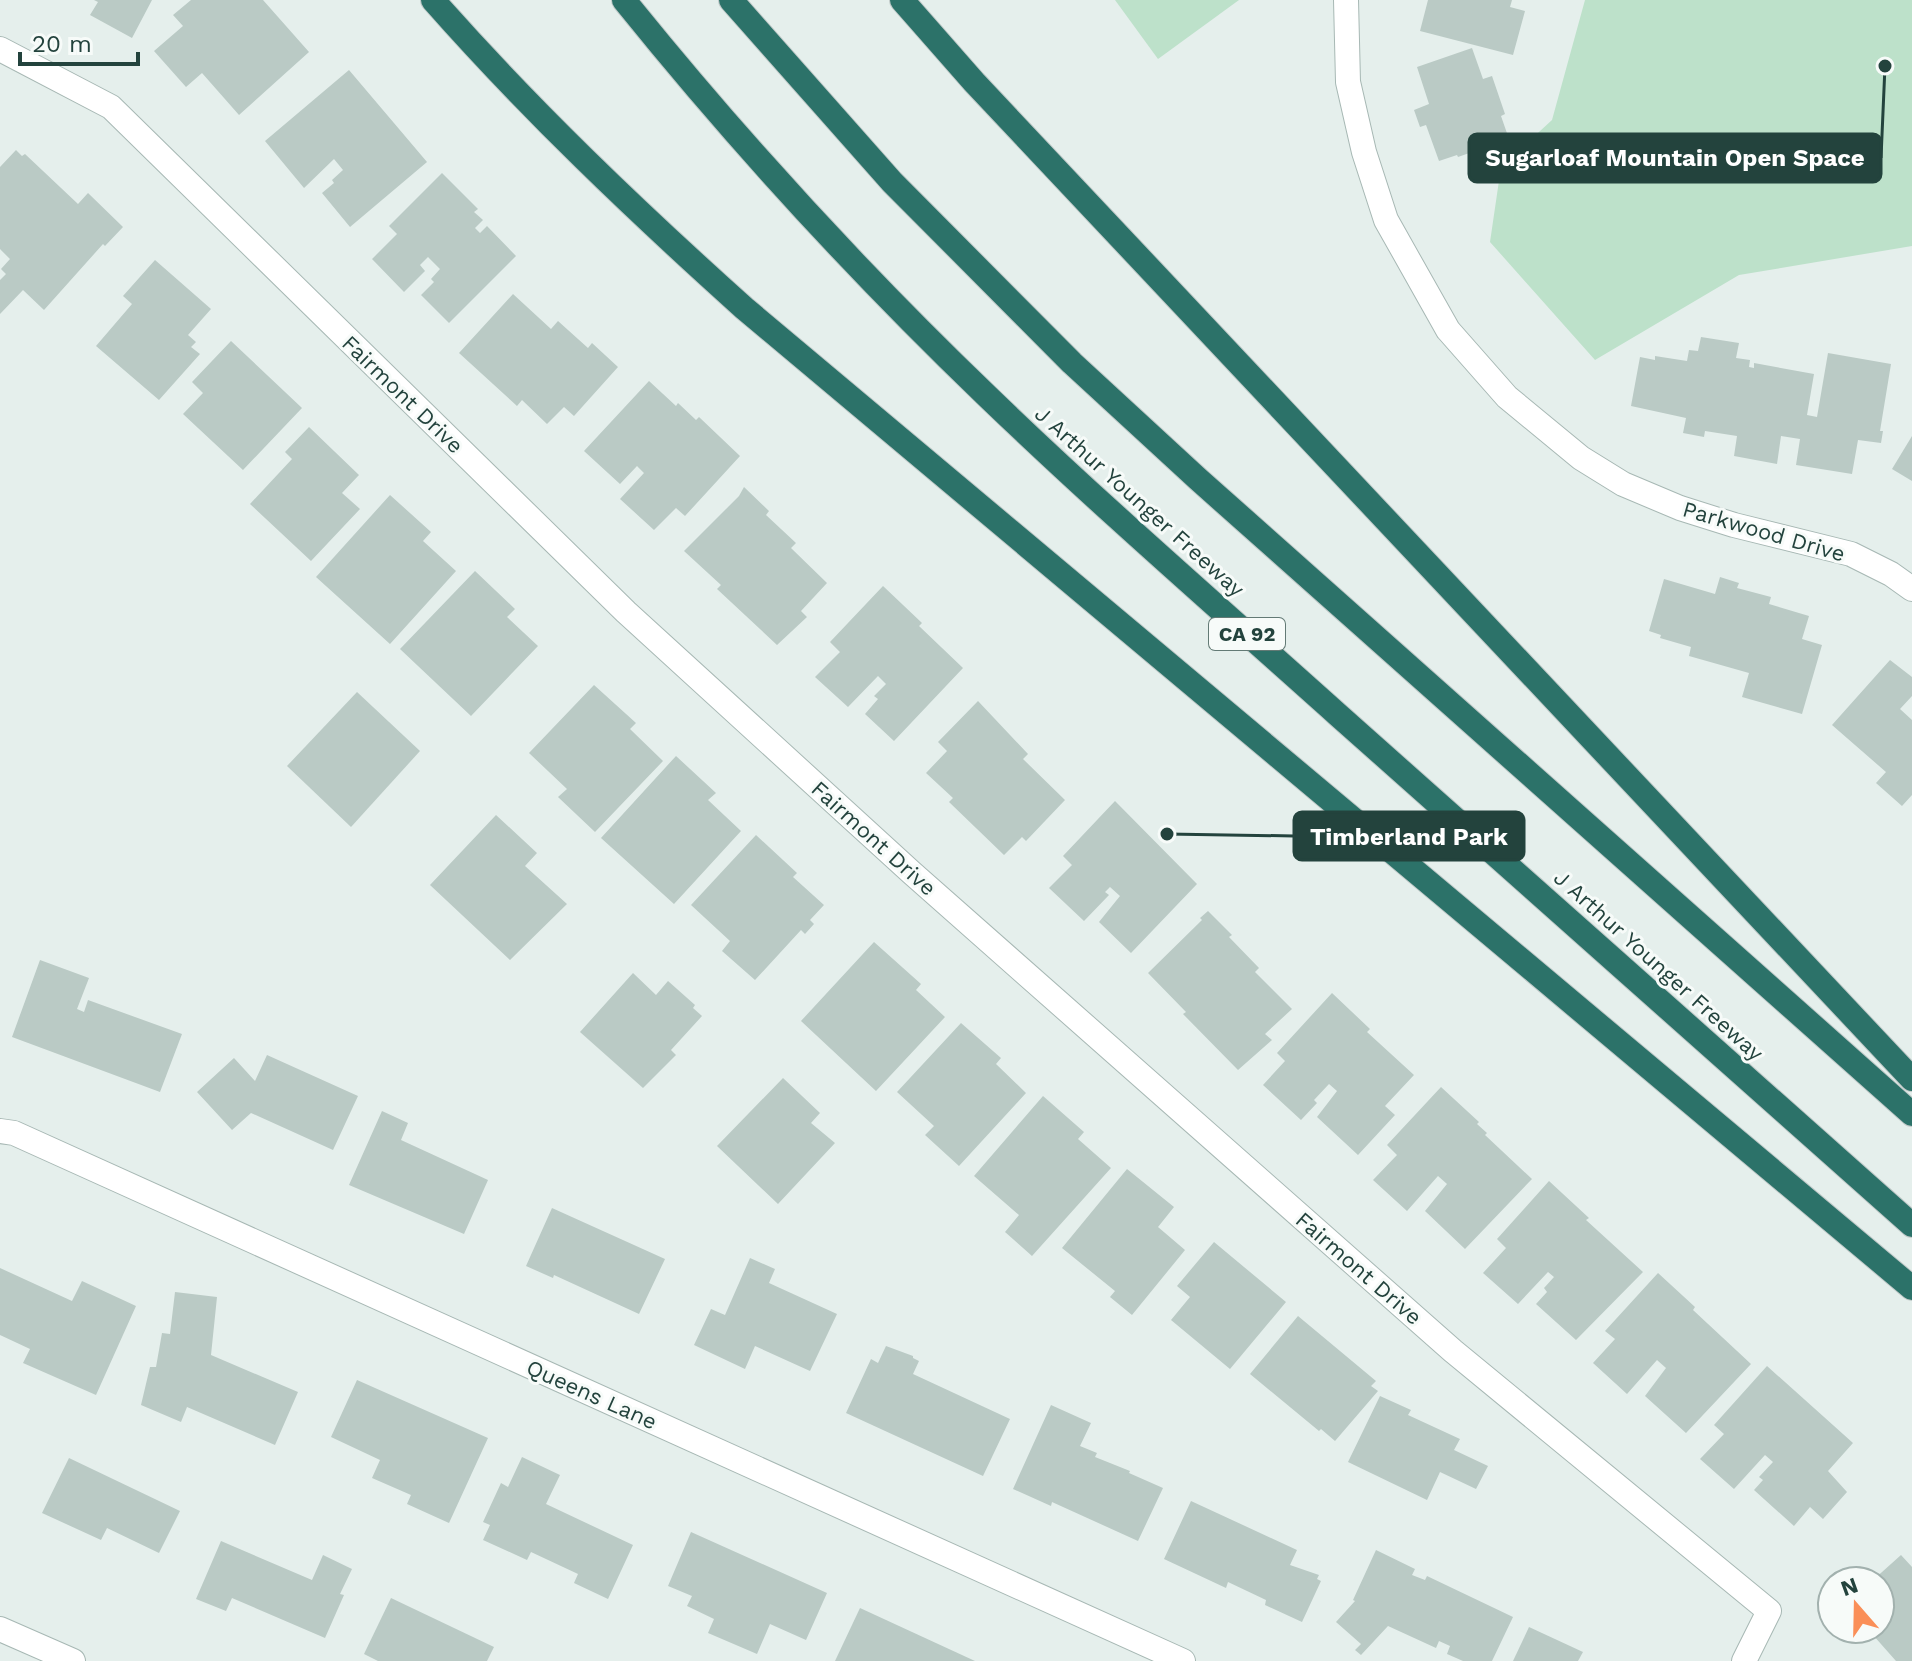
<svg xmlns="http://www.w3.org/2000/svg" width="1912" height="1661" font-family="'Work Sans',sans-serif">
<style>
.green{fill:#bde1ca}
.building{fill:#bacac5}
.lines{fill:none;stroke-linecap:round;stroke-linejoin:round}
.minor-casing{stroke:#a7b8b4;stroke-width:26}
.motorway-casing{stroke:#c1cac9;stroke-width:26}
.minor{stroke:#fff;stroke-width:24}
.motorway{stroke:#2c7269;stroke-width:24}
.labels{text-anchor:middle;stroke-width:6;stroke-linejoin:round;paint-order:stroke}
.shield{fill:#f7fbf9;stroke:#637a75;stroke-width:2}
.shield-label{font-size:20px;font-weight:bold;fill:#23433d}
.street-label{font-size:22px;fill:#23433d;stroke:#f7fbf9}
.leader{fill:none;stroke:#23433d;stroke-width:3}
.callout-dot{fill:#23433d;stroke:#f7fbf9;stroke-width:3}
.callout{fill:#23433d;stroke:#23433d;stroke-width:3}
.callout-label{font-size:24px;text-anchor:middle;font-weight:bold;fill:#fff}
</style>
<rect width="100%" height="100%" fill="#e5efec"/>
<g class="green">
<path d="M1115,0H1239L1158,59Z"/>
<path d="M1585,0H1912V246L1739,275L1595,360L1490,242L1501,167L1552,120Z"/>
</g>
<g class="building">
<path d="M94,0H152L132,38L90,15L98,2Z"/>
<path d="M191,0H263L309,52L239,115L202,73L186,87L154,51L183,26L173,15Z"/>
<path d="M1428,0H1512L1510,7L1525,11L1513,55L1420,31Z"/>
<path d="M1472,48L1483,79L1492,76L1505,114L1501,116L1509,139L1458,157L1457,155L1439,161L1426,125L1420,127L1414,110L1429,104L1417,67Z"/>
<path d="M349,70L427,162L350,227L322,193L334,183L332,180L343,170L334,159L304,188L265,141Z"/>
<path d="M16,150L22,156L25,154L78,204L88,193L123,227L105,246L103,244L44,310L23,290L0,314V280L6,274L1,269L10,259L0,249V167Z"/>
<path d="M442,173L478,209L474,212L483,220L475,228L480,233L487,226L516,256L449,323L421,295L434,282L431,279L440,269L428,257L420,265L425,271L404,292L372,259L397,234L389,226Z"/>
<path d="M155,260L211,309L188,335L196,342L191,347L200,354L159,400L96,346L132,304L123,296Z"/>
<path d="M513,294L551,329L558,321L588,348L592,343L618,367L574,416L564,407L547,424L522,400L517,406L459,353Z"/>
<path d="M1701,337L1739,343L1736,358L1750,360L1749,367L1754,368V363L1814,374L1807,415L1817,417L1828,353L1891,364L1880,431H1883L1881,443L1858,440L1852,474L1796,465L1800,439L1781,436L1777,464L1734,456L1737,436L1705,431L1704,437L1683,433L1686,418L1631,406L1640,357L1655,360V356L1687,361L1689,350L1698,351Z"/>
<path d="M231,341L302,408L243,470L183,414L203,393L192,382Z"/>
<path d="M649,381L676,406L678,403L696,420L699,417L740,456L685,516L676,508L654,530L620,499L644,473L637,466L620,484L584,451Z"/>
<path d="M309,427L359,475L342,493L360,509L311,561L250,504L292,459L285,452Z"/>
<path d="M1912,436V481L1892,469Z"/>
<path d="M744,487L769,511L766,515L796,543L791,548L827,583L801,611L807,617L777,645L717,589L721,585L684,551L739,496Z"/>
<path d="M390,495L431,532L423,541L456,571L390,644L316,577Z"/>
<path d="M475,571L515,609L507,617L538,646L471,716L400,649Z"/>
<path d="M1720,577L1739,583L1737,588L1771,597L1769,604L1809,616L1802,639L1822,645L1802,714L1742,697L1749,673L1689,656L1691,647L1660,638L1661,635L1649,631L1664,579L1715,594Z"/>
<path d="M883,586L922,623L919,626L963,668L894,741L865,714L878,699L874,696L886,684L878,676L848,707L815,677L840,652L830,642Z"/>
<path d="M1890,660L1912,677V696L1900,709L1912,720V795L1902,806L1876,783L1886,772L1832,725Z"/>
<path d="M594,685L636,723L630,729L663,761L595,832L558,797L567,789L529,753Z"/>
<path d="M357,692L420,751L351,827L287,766Z"/>
<path d="M978,701L1028,754L1023,759L1065,800L1026,841L1022,837L1004,855L949,802L953,798L926,773L947,751L938,742Z"/>
<path d="M676,756L716,793L708,800L741,831L674,904L601,838Z"/>
<path d="M1115,801L1197,884L1131,953L1099,922L1120,896L1110,887L1105,892L1109,895L1084,921L1049,888L1072,865L1063,856Z"/>
<path d="M496,815L537,853L525,866L567,904L510,960L430,885Z"/>
<path d="M756,835L797,873L793,877L824,905L810,920L814,924L805,934L801,930L755,980L722,951L730,941L691,905Z"/>
<path d="M1208,911L1232,935L1229,937L1259,968L1255,972L1292,1009L1265,1034L1272,1040L1238,1070L1183,1014L1186,1012L1148,973L1202,920L1200,918Z"/>
<path d="M874,942L921,984L916,990L945,1017L876,1091L801,1021Z"/>
<path d="M40,960L89,978L77,1009L84,1012L88,1000L182,1034L160,1092L12,1037Z"/>
<path d="M633,973L656,995L668,981L695,1005L693,1008L702,1016L671,1050L676,1055L643,1088L580,1032Z"/>
<path d="M1332,993L1370,1029L1367,1032L1414,1075L1385,1106L1395,1115L1358,1155L1317,1117L1337,1091L1329,1084L1314,1100L1317,1103L1301,1120L1263,1085L1285,1061L1277,1053Z"/>
<path d="M961,1023L1001,1058L996,1064L1026,1093L959,1166L925,1135L934,1126L897,1092Z"/>
<path d="M267,1055L358,1096L333,1150L251,1113L232,1130L197,1092L234,1058L255,1081Z"/>
<path d="M783,1078L820,1113L811,1123L835,1143L778,1204L717,1146Z"/>
<path d="M1441,1087L1479,1122L1477,1124L1487,1133L1485,1135L1532,1179L1465,1249L1425,1211L1447,1184L1438,1176L1407,1211L1373,1180L1397,1155L1387,1145Z"/>
<path d="M1043,1096L1084,1132L1078,1139L1111,1168L1032,1256L1005,1232L1019,1215L974,1176Z"/>
<path d="M382,1111L408,1123L401,1140L488,1180L464,1234L349,1185Z"/>
<path d="M1127,1169L1174,1207L1158,1227L1185,1250L1132,1315L1110,1297L1115,1291L1062,1248Z"/>
<path d="M1549,1181L1589,1218L1586,1220L1643,1272L1576,1340L1536,1304L1547,1292L1544,1288L1554,1277L1548,1272L1518,1304L1483,1273L1506,1248L1497,1239Z"/>
<path d="M552,1208L665,1259L639,1314L554,1275L553,1278L526,1266Z"/>
<path d="M1214,1242L1286,1302L1230,1369L1171,1320L1190,1297L1177,1286Z"/>
<path d="M750,1258L775,1269L769,1283L837,1314L810,1371L755,1346L745,1369L694,1345L711,1309L725,1315Z"/>
<path d="M0,1268L72,1301L82,1281L136,1306L96,1395L23,1363L30,1349L0,1335Z"/>
<path d="M1658,1273L1695,1307L1693,1310L1751,1364L1686,1433L1645,1396L1666,1368L1657,1360L1627,1394L1593,1363L1615,1339L1605,1331Z"/>
<path d="M175,1292L217,1297L211,1355L298,1392L275,1445L187,1407L181,1422L141,1405L150,1367H156L162,1333L170,1334Z"/>
<path d="M1298,1316L1376,1381L1371,1386L1378,1391L1335,1441L1321,1429L1319,1431L1250,1374Z"/>
<path d="M886,1346L913,1356V1358L919,1361L913,1374L1010,1419L983,1476L846,1413L871,1359L878,1363Z"/>
<path d="M1767,1366L1853,1443L1828,1471L1847,1492L1823,1519L1810,1507L1794,1526L1754,1490L1763,1480L1759,1477L1773,1462L1765,1455L1734,1489L1700,1459L1724,1434L1714,1425Z"/>
<path d="M357,1380L488,1438L449,1523L407,1504L411,1495L372,1478L380,1460L331,1437Z"/>
<path d="M1380,1396L1411,1410L1408,1415L1460,1439L1454,1450L1488,1466L1476,1489L1440,1472L1427,1500L1348,1462Z"/>
<path d="M1051,1405L1091,1423L1080,1446L1097,1453L1095,1457L1130,1471L1129,1473L1163,1488L1138,1541L1052,1502L1051,1506L1013,1489Z"/>
<path d="M522,1457L560,1475L546,1504L633,1545L608,1599L574,1583L578,1574L531,1552L527,1560L483,1540L490,1525L483,1522L501,1483L508,1487Z"/>
<path d="M69,1458L180,1511L159,1553L107,1528L101,1540L42,1513Z"/>
<path d="M1191,1501L1297,1550L1290,1565L1319,1575L1317,1579L1321,1581L1302,1622L1265,1605L1266,1600L1228,1582L1226,1588L1164,1559Z"/>
<path d="M691,1532L827,1593L806,1640L770,1624L757,1654L708,1633L714,1619L687,1606L692,1596L668,1586Z"/>
<path d="M221,1541L312,1580L323,1555L352,1569L340,1594L344,1595L325,1638L232,1598L226,1611L196,1599Z"/>
<path d="M1376,1550L1415,1569L1412,1575L1425,1580L1427,1576L1513,1617L1492,1661H1463L1447,1654L1450,1646L1439,1641L1436,1648L1388,1626L1361,1655L1355,1650L1361,1644L1336,1622L1355,1601L1353,1600Z"/>
<path d="M1901,1555L1912,1567V1661H1896L1873,1635L1881,1628L1880,1581H1872Z"/>
<path d="M391,1598L494,1647L487,1661H378L364,1654Z"/>
<path d="M860,1608L975,1661H835Z"/>
<path d="M1529,1627L1583,1652L1578,1661H1513Z"/>
</g>
<g class="lines">
<defs>
<g id="minor">
<path d="M1346,0L1348,82L1364,152L1386,220L1448,330L1507,397L1581,458L1623,484L1680,508L1734,525L1851,554L1891,574L1912,589"/>
<path d="M0,49L111,107L626,612L912,873L1453,1351L1769,1611L1744,1661"/>
<path d="M0,1131L14,1133L1183,1661"/>
<path d="M0,1629L73,1661"/>
</g>
<g id="motorway">
<path d="M433,0C530,110 635,210 744,308L1912,1288"/>
<path d="M624,0C736,139 858,272 986,395C1100,505 1220,609 1337,714C1529,884 1720,1055 1912,1225"/>
<path d="M731,0L892,182L1072,363L1198,479L1912,1114"/>
<path d="M902,0L974,82L1912,1079"/>
</g>
</defs>
<use href="#minor" class="minor-casing"/>
<use href="#motorway" class="motorway-casing"/>
<use href="#minor" class="minor"/>
<use href="#motorway" class="motorway"/>
</g>
<g class="labels">
<rect class="shield" x="1209" y="618" width="76" height="32" rx="6"/>
<g class="shield-label">
<text x="1247" y="641">CA 92</text>
</g>
<g class="street-label">
<text transform="translate(403 394) rotate(44)" y="8">Fairmont Drive</text>
<text transform="translate(1140 501) rotate(42)" y="8">J Arthur Younger Freeway</text>
<text transform="translate(1764 531) rotate(16)" y="8">Parkwood Drive</text>
<text transform="translate(874 838) rotate(42)" y="8">Fairmont Drive</text>
<text transform="translate(1659 965) rotate(42)" y="8">J Arthur Younger Freeway</text>
<text transform="translate(1359 1268) rotate(41)" y="8">Fairmont Drive</text>
<text transform="translate(592 1394) rotate(24)" y="8">Queens Lane</text>
</g>
</g>
<path class="leader" d="M1885 66L1881 158M1167 834L1294 836"/>
<g class="callout-dot">
<circle cx="1885" cy="66" r="8"/>
<circle cx="1167" cy="834" r="8"/>
</g>
<g class="callout">
<rect x="1469" y="134" width="412" height="48" rx="8"/>
<rect x="1294" y="812" width="230" height="48" rx="8"/>
</g>
<g class="callout-label">
<text x="1675" y="166">Sugarloaf Mountain Open Space</text>
<text x="1409" y="845">Timberland Park</text>
</g>
<g transform="translate(1856 1605) rotate(340)"><circle r="38" fill="#f7fbf9" stroke="#a2b1ae" stroke-width="2"/>
<path d="M0-6L14 30L0 20L-14 30Z" fill="#fa8f58"/>
<text y="-12" font-size="22" font-weight="bold" text-anchor="middle" fill="#23433d">N</text>
</g>
<path d="M20 52v12h118v-12" fill="none" stroke="#23433d" stroke-width="4"/>
<text x="32" y="52" font-size="24" fill="#23433d" stroke="#f7fbf9" stroke-width="6" paint-order="stroke">20 m</text>
</svg>
